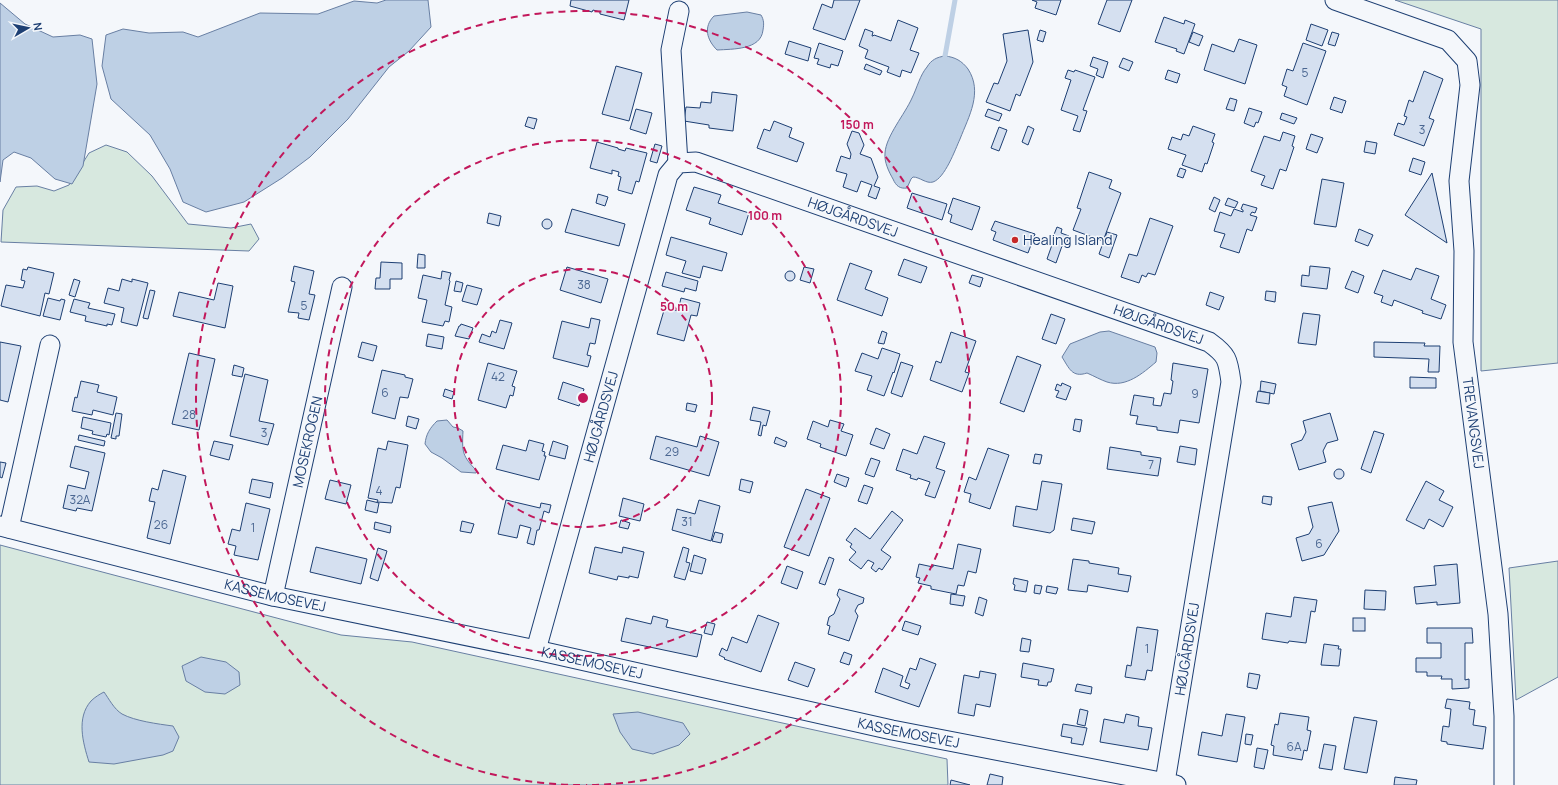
<svg xmlns="http://www.w3.org/2000/svg" width="1558" height="785" font-family="Manrope,sans-serif">
<style>
.green{fill:#d7e8df;stroke:#687fa3}
.water{fill:#bed0e5;stroke:#687fa3}
.lines{fill:none;stroke-linecap:round;stroke-linejoin:round}
.stream{stroke:#bed0e5;stroke-width:5}
.building{fill:#d5e0f0;stroke:#1d3f73}
.minor-casing{stroke:#1d3f73;stroke-width:21}
.minor{stroke:#f4f7fb;stroke-width:19}
.ring{fill:none;stroke:#c2185b;stroke-width:2;stroke-dasharray:7 5}
.poi-dot{fill:#c62828;stroke:#f4f7fb;stroke-width:1.5}
.labels{text-anchor:middle;stroke-width:3;stroke-linejoin:round;paint-order:stroke}
.number-label{font-size:12px;fill:#4b6792}
.street-label{font-size:14px;fill:#1d3f73;stroke:#f4f7fb}
.poi-label{font-size:14px;fill:#1d3f73;stroke:#f4f7fb;text-anchor:start}
.centre{fill:#c2185b;stroke:#f4f7fb;stroke-width:2}
.ring-label{font-size:12px;text-anchor:middle;font-weight:bold;fill:#c2185b;stroke:#f4f7fb;stroke-width:3;stroke-linejoin:round;paint-order:stroke}
</style>
<rect width="100%" height="100%" fill="#f4f7fb"/>
<g class="green">
<path d="M1395,0H1558V363L1481,371V29Z"/>
<path d="M106,145L127,152L152,176L188,224L231,228L251,224L259,239L249,251L1,242L3,210L16,187L37,186L54,191L69,185L89,153Z"/>
<path d="M0,545L341,635L412,642L947,759L948,785H0Z"/>
<path d="M1558,561V677L1516,700L1509,568Z"/>
</g>
<g class="water">
<path d="M386,0H428L431,27L409,51L389,67L348,119L310,157L282,178L244,202L206,212L183,202L170,169L150,135L111,99L102,66L106,35L123,29L149,33L183,32L198,37L260,13L318,14L354,1L377,3Z"/>
<path d="M0,3L25,24L53,37L80,35L92,39L97,84L83,166L72,184L55,179L31,158L14,152L3,160L0,182Z"/>
<path d="M747,12L761,15C764,20 764,24 763,30C761,50 733,49 717,50C707,40 703,27 714,16Z"/>
<path d="M945,56C955,57 962,61 968,69C983,92 969,116 960,139C955,150 945,178 933,182C926,184 920,177 913,177L911,179L907,188C900,189 896,186 893,179C889,172 884,162 885,153C886,136 905,114 912,98C917,88 920,75 927,67C931,60 937,57 945,56Z"/>
<path d="M1109,331L1155,347L1157,353L1156,362C1143,373 1126,388 1107,382C1101,380 1094,376 1087,373C1072,378 1069,368 1062,357L1070,344L1100,332Z"/>
<path d="M447,420L453,427L458,428L463,431C462,452 462,456 477,471L476,473L461,472L442,458L431,452L425,444C426,434 430,428 437,421Z"/>
<path d="M201,657L226,662L239,672L240,685L225,694L205,692L186,681L182,666Z"/>
<path d="M104,692C109,699 114,709 122,714C135,721 158,724 173,726L179,737L173,751L163,755L114,764L89,762C83,743 76,718 91,701C95,697 100,694 104,692Z"/>
<path d="M638,712L683,723L690,734L679,745L653,754L632,749L620,732L613,714Z"/>
</g>
<g class="lines">
<path class="stream" d="M945,56L955,0"/>
</g>
<g class="building">
<path d="M571,0H629L624,20L600,14V12L593,10L592,12L570,6Z"/>
<path d="M834,0H860L845,40L813,29L822,4L832,8Z"/>
<path d="M1032,0H1061L1056,15L1035,8L1037,2Z"/>
<path d="M1107,0H1132L1120,32L1098,24Z"/>
<path d="M1164,17L1184,24L1185,20L1195,24L1184,54L1176,51L1177,49L1155,42Z"/>
<path d="M898,20L918,28L910,50L919,53L911,73L902,70L900,77L887,72L889,67L865,58L868,50L859,46L865,29L873,32L872,36H873L874,35L891,41Z"/>
<path d="M1311,24L1328,30L1322,46L1306,40Z"/>
<path d="M1028,30L1033,62L1020,96L1016,94L1010,111L986,102L994,83L998,84L1007,61L1003,34Z"/>
<path d="M1040,30L1046,32L1043,42L1037,40Z"/>
<path d="M1193,32L1203,36L1199,46L1189,42Z"/>
<path d="M1332,32L1339,34L1335,46L1328,44Z"/>
<path d="M1239,39L1257,45L1245,84L1204,70L1212,44L1234,52Z"/>
<path d="M789,41L811,48L808,61L785,54Z"/>
<path d="M819,43L843,51L838,66L831,64L830,68L817,64L819,59L814,58Z"/>
<path d="M1303,43L1326,51L1307,105L1284,96L1287,87L1282,85L1287,69L1293,71Z"/>
<path d="M1093,57L1108,62L1103,78L1096,75L1098,69L1090,66Z"/>
<path d="M1123,58L1133,62L1129,71L1119,67Z"/>
<path d="M866,64L882,71L880,75L864,69Z"/>
<path d="M616,66L642,73L629,121L602,114Z"/>
<path d="M1068,70L1074,72L1075,70L1095,77L1083,110L1087,111L1080,132L1073,130L1078,116L1061,110L1071,80L1065,78Z"/>
<path d="M1168,70L1180,74L1177,83L1165,79Z"/>
<path d="M1424,71L1443,79L1429,118L1434,120L1424,146L1394,135L1398,123L1404,125L1407,117L1404,116L1409,100L1413,102Z"/>
<path d="M712,92L737,95L733,131L709,128V125L684,121L686,107L700,108L701,102L711,103Z"/>
<path d="M1334,97L1346,101L1342,113L1330,109Z"/>
<path d="M1230,98L1237,100L1234,111L1226,109Z"/>
<path d="M1249,108L1262,112L1258,123L1256,122L1254,127L1244,123Z"/>
<path d="M636,109L652,113L646,134L630,129Z"/>
<path d="M988,109L1002,114L999,121L985,116Z"/>
<path d="M1282,113L1297,118L1294,124L1280,119Z"/>
<path d="M528,117L537,119L534,129L525,126Z"/>
<path d="M774,121L792,128L789,137L804,143L797,162L757,148L764,129L770,131Z"/>
<path d="M1028,126L1034,129L1028,145L1022,142Z"/>
<path d="M1193,126L1215,134L1212,142L1214,143L1207,164L1205,163L1202,172L1182,165L1186,155L1168,149L1172,137L1181,140L1183,134L1189,136Z"/>
<path d="M999,127L1007,130L999,151L991,148Z"/>
<path d="M852,131L859,133L864,145L860,154L871,158L878,177L874,186L880,188L876,199L868,196L872,185L861,181L857,192L843,187L847,174L836,171L841,156L850,159L851,154L847,144Z"/>
<path d="M1283,132L1295,136L1292,146L1294,147L1286,171L1280,169L1273,189L1261,185L1265,176L1251,171L1264,136L1280,141Z"/>
<path d="M1311,134L1323,138L1317,153L1306,149Z"/>
<path d="M1366,141L1377,143L1375,154L1364,152Z"/>
<path d="M597,142L618,148V149L625,151L626,148L647,153L639,182L636,181L632,194L618,190L621,177L618,176L619,172L612,170V174L590,168Z"/>
<path d="M655,144L662,146L657,163L650,161Z"/>
<path d="M1413,158L1425,162L1421,175L1409,171Z"/>
<path d="M1180,168L1186,170L1183,178L1177,176Z"/>
<path d="M1089,172L1112,180L1109,188L1121,193L1103,241L1073,230L1081,209L1077,208Z"/>
<path d="M1432,173L1447,243L1405,215Z"/>
<path d="M1322,179L1344,183L1336,227L1314,224Z"/>
<path d="M694,187L721,195L718,203L749,213L742,235L709,224L711,218L686,210Z"/>
<path d="M912,193L947,204L942,220L907,208Z"/>
<path d="M598,194L608,197L605,206L596,203Z"/>
<path d="M1214,197L1220,200L1215,212L1209,209Z"/>
<path d="M953,198L980,207L972,230L950,222L952,215L948,213Z"/>
<path d="M1228,198L1238,202L1235,208L1225,205Z"/>
<path d="M1243,204L1257,208L1255,213L1252,212L1250,215L1257,217L1252,231L1247,229L1239,253L1220,247L1225,234L1214,231L1220,212L1231,216L1234,209L1243,212V210L1241,209Z"/>
<path d="M572,209L625,224L619,246L565,232Z"/>
<path d="M489,213L501,216L499,226L487,223Z"/>
<path d="M1150,218L1173,226L1155,275L1148,273L1146,277L1142,275L1139,283L1121,277L1129,254L1137,256Z"/>
<circle cx="547" cy="224" r="5"/>
<path d="M995,221L1035,234L1028,253L993,240L996,232L991,230Z"/>
<path d="M1057,227L1062,229L1061,233L1069,236L1065,247L1062,246L1056,263L1047,259L1053,242H1051Z"/>
<path d="M1359,229L1373,235L1368,246L1355,241Z"/>
<path d="M1107,232L1117,235L1109,258L1099,254Z"/>
<path d="M671,237L727,253L722,271L703,266L700,278L682,273L686,261L666,255Z"/>
<path d="M418,254L425,255V268H417Z"/>
<path d="M904,259L927,267L921,283L898,275Z"/>
<path d="M381,262L402,263V279H390V289H375L376,278H380Z"/>
<path d="M850,263L872,271L865,289L888,298L882,316L837,300Z"/>
<path d="M294,266L314,271L309,294L315,295L309,320L298,318L299,313L288,312L295,282L291,281Z"/>
<path d="M1310,266L1330,268L1327,289L1301,286L1302,275L1309,276Z"/>
<path d="M28,267L54,273L49,294L45,293L40,316L1,306L6,285L23,288L25,281L21,280L23,269L27,270Z"/>
<path d="M567,267L608,279L601,303L560,290Z"/>
<path d="M804,267L814,269L810,283L800,280Z"/>
<path d="M1416,268L1439,276L1431,299L1446,305L1441,319L1422,313L1423,311L1394,300L1392,306L1381,302L1383,296L1374,293L1383,270L1411,280Z"/>
<path d="M442,271L451,273L449,280L450,281L445,305L452,307L449,322L445,321L443,326L422,322L427,300L418,298L423,275L441,279Z"/>
<path d="M1352,271L1364,276L1358,293L1345,288Z"/>
<circle cx="790" cy="276" r="5"/>
<path d="M666,272L698,281L696,291L685,288L684,292L662,286Z"/>
<path d="M972,275L983,278L980,287L969,283Z"/>
<path d="M74,279L80,281L75,297L69,295Z"/>
<path d="M122,279L132,282V279L148,283L137,326L121,322L124,308L104,303L108,288L119,291Z"/>
<path d="M456,281L463,283L461,292L454,291Z"/>
<path d="M218,283L233,286L225,328L173,316L179,292L214,300Z"/>
<path d="M467,285L482,289L477,305L462,301Z"/>
<path d="M150,290L155,291L148,319L143,318Z"/>
<path d="M1266,291L1276,292L1275,302L1265,300Z"/>
<path d="M1210,292L1224,297L1219,310L1206,305Z"/>
<path d="M48,298L60,301L61,299L65,300L60,320L43,316Z"/>
<path d="M681,298L700,303L697,316L691,315L684,341L657,334L665,307L678,311Z"/>
<path d="M74,299L90,303L88,308L115,314L112,325L107,324V326L85,321L86,316L70,312Z"/>
<path d="M1303,313L1320,315L1316,345L1298,343Z"/>
<path d="M1051,314L1065,319L1056,344L1042,339Z"/>
<path d="M591,318L600,320L595,344L590,343L587,355L591,356L588,367L553,358L562,321L589,328Z"/>
<path d="M500,320L512,323L504,349L479,342L482,334L490,337L492,331L496,333Z"/>
<path d="M461,324L473,328L469,339L455,336L459,326H460Z"/>
<path d="M882,331L887,333L884,344L878,343Z"/>
<path d="M951,332L976,341L965,372L969,373L962,392L930,380L936,361L941,363Z"/>
<path d="M428,334L444,337L442,349L426,346Z"/>
<path d="M0,342L21,346L8,402L0,400Z"/>
<path d="M362,342L377,346L373,361L358,357Z"/>
<path d="M1374,342L1425,343L1424,346H1440L1439,372H1428L1429,359L1374,357Z"/>
<path d="M882,348L900,354L894,373L893,372L884,396L867,390L872,376L855,371L862,353L878,359Z"/>
<path d="M189,353L215,359L199,430L172,424Z"/>
<path d="M1017,356L1041,365L1024,412L1000,403Z"/>
<path d="M901,362L913,366L902,397L891,393Z"/>
<path d="M488,363L517,371L512,386L515,387L513,396L510,395L506,408L478,400Z"/>
<path d="M1173,363L1208,369L1199,423L1180,420L1178,433L1157,430V427L1136,424L1138,416L1130,415L1134,395L1154,398L1153,405L1161,406L1164,393L1171,394L1173,381L1171,380Z"/>
<path d="M234,365L244,368L242,377L232,375Z"/>
<path d="M382,370L405,375V377L413,379L408,398L400,397L395,419L372,413Z"/>
<path d="M245,374L268,380L259,421L274,424L268,445L230,436Z"/>
<path d="M1410,377L1436,378V388H1410Z"/>
<path d="M81,381L99,385L97,392L117,397L113,415L93,410L92,415L72,411L75,397L77,398Z"/>
<path d="M1261,381L1276,384L1274,394L1260,391Z"/>
<path d="M563,382L584,389L579,406L558,399Z"/>
<path d="M1062,383L1071,387L1066,400L1056,397L1059,391L1055,390L1057,384L1061,386Z"/>
<path d="M445,389L454,392L452,399L443,396Z"/>
<path d="M1258,391L1270,393L1269,404L1256,402Z"/>
<path d="M687,403L697,405L695,412L686,410Z"/>
<path d="M753,407L770,411L766,426L763,425L761,436L758,435L761,422L750,420Z"/>
<path d="M116,413L122,414L119,436H116V439L111,438Z"/>
<path d="M1330,413L1338,440L1327,443L1323,451L1326,462L1299,470L1291,444L1302,440L1306,432L1303,421Z"/>
<path d="M408,416L419,419L416,429L406,426Z"/>
<path d="M83,417L111,423L109,435L107,434L106,437L92,434L93,431L81,428Z"/>
<path d="M1075,419L1082,420L1080,432L1073,430Z"/>
<path d="M830,420L844,424L841,431L853,435L846,456L820,447L821,444L807,439L813,421L828,427Z"/>
<path d="M876,428L890,434L884,449L870,444Z"/>
<path d="M1374,431L1384,434L1371,473L1361,469Z"/>
<path d="M79,435L105,441L104,446L78,440Z"/>
<path d="M656,436L697,447L700,436L719,442L709,476L650,459Z"/>
<path d="M924,436L945,443L936,468L945,471L935,498L925,495L930,482L918,478L917,480L910,478L911,475L896,470L903,449L917,454Z"/>
<path d="M776,437L787,442L785,447L774,443Z"/>
<path d="M529,440L544,444L542,451L545,452L544,456H546L539,480L496,469L503,445L526,451Z"/>
<path d="M214,441L233,445L229,460L210,455Z"/>
<path d="M388,441L408,445L400,488L396,487L392,503L377,502L378,500L368,498L378,448L386,450Z"/>
<path d="M553,441L568,446L565,459L549,455Z"/>
<path d="M75,446L105,453L92,511L77,508L76,511L63,508L68,485L85,489L89,472L70,467Z"/>
<path d="M1180,446L1197,449L1195,465L1177,462Z"/>
<path d="M1110,447L1141,452V455L1161,458L1158,476L1107,469Z"/>
<path d="M988,448L1009,455L990,509L969,502L971,494L964,492L969,477L976,480Z"/>
<path d="M1035,454L1042,455L1040,464L1033,463Z"/>
<path d="M871,458L880,461L874,477L865,474Z"/>
<path d="M0,462L6,463L2,478L0,477Z"/>
<circle cx="1339" cy="474" r="5"/>
<path d="M163,470L186,476L170,544L147,538L155,502L149,501L152,488L158,490Z"/>
<path d="M837,474L849,478L846,487L834,482Z"/>
<path d="M252,479L273,483L270,498L249,493Z"/>
<path d="M741,479L753,482L750,493L739,490Z"/>
<path d="M330,480L351,485L346,504L325,499Z"/>
<path d="M1042,481L1062,484L1054,530L1050,533L1013,526L1016,506L1037,510Z"/>
<path d="M1426,481L1444,491L1439,500L1453,507L1443,527L1429,519L1424,529L1406,520Z"/>
<path d="M864,485L873,488L867,504L858,501Z"/>
<path d="M806,489L830,498L809,556L784,547Z"/>
<path d="M1263,496L1272,497L1271,505L1262,503Z"/>
<path d="M623,498L644,504L640,521L619,516Z"/>
<path d="M367,500L379,503L377,513L365,510Z"/>
<path d="M506,500L540,508L541,503L551,505L549,513L544,511L539,530H537L534,545L527,543L531,528L520,525L517,538L498,534Z"/>
<path d="M699,500L720,506L711,541L672,530L677,509L695,514Z"/>
<path d="M1332,502L1339,531L1324,555L1302,561L1296,538L1309,534L1313,527L1308,507Z"/>
<path d="M246,503L270,509L258,560L234,555L236,546L228,544L232,529L240,531Z"/>
<path d="M892,511L903,520L881,550L891,557L882,570L879,568L876,572L871,568L874,563L868,560L861,569L849,560L856,552L850,547L852,544L846,540L855,528L870,539Z"/>
<path d="M1073,518L1095,522L1092,534L1071,530Z"/>
<path d="M621,520L630,523L628,529L619,527Z"/>
<path d="M462,521L474,524L471,533L460,531Z"/>
<path d="M375,522L391,526L390,533L374,529Z"/>
<path d="M715,532L723,534L721,543L712,541Z"/>
<path d="M958,544L981,549L976,573L968,571L964,586L958,585L956,594L931,589V586L918,583L920,578L916,577L919,564L933,567V565L953,569Z"/>
<path d="M316,547L367,559L361,584L310,572Z"/>
<path d="M595,547L622,553L623,547L644,552L638,578L629,576V578L618,576L617,580L589,573Z"/>
<path d="M683,547L689,549L686,562L690,563L685,580L674,577Z"/>
<path d="M378,548L387,551L378,581L370,578Z"/>
<path d="M694,555L706,559L702,574L690,571Z"/>
<path d="M829,557L834,559L825,585L819,583Z"/>
<path d="M1073,559L1089,561V563L1119,568L1118,574L1131,576L1128,592L1088,585L1087,592L1068,590Z"/>
<path d="M1457,564L1460,603L1437,605V602L1416,604L1414,587L1436,585L1434,566Z"/>
<path d="M787,566L803,572L797,589L781,583Z"/>
<path d="M1014,578L1028,581L1026,592L1014,590L1015,585L1013,584Z"/>
<path d="M1035,585L1042,586L1040,594L1034,593Z"/>
<path d="M1047,586L1058,588L1056,594L1046,592Z"/>
<path d="M839,589L864,598L863,603L858,605L855,611L858,616L849,641L828,634L830,626L827,625L829,617L834,614L840,599L837,595Z"/>
<path d="M1365,590L1386,591L1385,610L1364,609Z"/>
<path d="M951,594L965,596L963,606L950,604Z"/>
<path d="M979,597L987,600L983,616L975,613Z"/>
<path d="M1294,597L1317,600L1315,612L1311,611L1306,643L1289,641L1288,643L1262,639L1266,613L1291,617Z"/>
<path d="M758,615L779,623L761,672L724,659L725,658L719,655L722,648L727,651L732,637L747,643Z"/>
<path d="M653,616L668,620L666,627L702,635L697,657L621,641L626,618L651,624Z"/>
<rect x="1353" y="618" width="12" height="13"/>
<path d="M905,621L921,626L918,635L902,630Z"/>
<path d="M707,622L715,624L712,635L704,633Z"/>
<path d="M1137,627L1158,630L1152,671L1147,670L1145,680L1125,677L1127,665L1131,666Z"/>
<path d="M1427,628H1472L1473,643H1465V680L1469,679V688L1452,689V679H1441L1442,676H1427V672H1416V658H1441V643H1427Z"/>
<path d="M1022,638L1031,640L1029,652L1020,651Z"/>
<path d="M1324,644L1339,646L1338,649H1341L1339,666L1321,665Z"/>
<path d="M844,652L852,655L849,665L840,662Z"/>
<path d="M920,658L936,664L919,707L875,692L883,668L903,676L900,686L908,689L910,684L905,682L910,668L916,670Z"/>
<path d="M795,662L815,669L808,687L788,680Z"/>
<path d="M1023,663L1054,669L1051,682H1048L1047,686L1038,685L1039,680L1021,677Z"/>
<path d="M980,671L996,674L990,707L976,704L974,716L958,713L964,675L979,678Z"/>
<path d="M1249,673L1260,675L1257,689L1247,687Z"/>
<path d="M1077,684L1092,687L1091,694L1075,691Z"/>
<path d="M1447,699L1470,702L1469,709L1475,710L1473,725L1486,727L1483,749L1447,744V742L1441,741L1443,726L1449,727L1451,709L1445,708Z"/>
<path d="M1080,709L1088,711L1085,726L1077,724Z"/>
<path d="M1280,713L1309,717L1307,730L1311,731L1307,751L1304,750L1302,760L1273,755L1274,746L1271,745L1275,724L1278,725Z"/>
<path d="M1126,714L1139,717L1138,726L1152,728L1148,750L1100,742L1104,719L1124,723Z"/>
<path d="M1226,714L1245,717L1237,762L1198,755L1202,732L1222,736Z"/>
<path d="M1354,717L1377,721L1367,773L1344,769Z"/>
<path d="M1063,724L1087,728L1083,745L1071,743L1072,738L1061,736Z"/>
<path d="M1246,734L1253,735L1251,745L1245,744Z"/>
<path d="M1324,744L1336,746L1332,770L1319,768Z"/>
<path d="M1257,748L1268,750L1264,769L1254,767Z"/>
<path d="M990,774L1003,777L1002,785H987Z"/>
<path d="M1395,777L1417,780L1416,785H1394Z"/>
<path d="M951,780L970,785H950Z"/>
</g>
<g class="lines">
<defs>
<g id="minor">
<path id="s1" d="M1335,0L1448,40L1467,61L1470,85L1459,181L1464,251L1463,342L1498,614L1504,716V785"/>
<path d="M678,163L671,50L679,11"/>
<path id="s2" d="M0,526L273,596L536,650L892,730L1176,785"/>
<path d="M9,528L50,345"/>
<path id="s3" d="M273,596L342,287"/>
<path id="s4" d="M536,650L668,175L678,163L696,162L1209,342C1227,355 1228,359 1231,382L1165,782"/>
</g>
</defs>
<use href="#minor" class="minor-casing"/>
<use href="#minor" class="minor"/>
</g>
<g class="ring">
<circle cx="583" cy="398" r="129"/>
<circle cx="583" cy="398" r="258"/>
<path d="M580 785A387 387 0 1 1 586 785"/>
</g>
<circle class="poi-dot" cx="1015" cy="240" r="4"/>
<g class="labels">
<g class="number-label">
<text x="1305" y="77">5</text>
<text x="1422" y="134">3</text>
<text x="584" y="289">38</text>
<text x="304" y="310">5</text>
<text x="498" y="381">42</text>
<text x="385" y="397">6</text>
<text x="1195" y="398">9</text>
<text x="189" y="419">28</text>
<text x="264" y="437">3</text>
<text x="672" y="456">29</text>
<text x="1151" y="469">7</text>
<text x="379" y="495">4</text>
<text x="80" y="504">32A</text>
<text x="687" y="526">31</text>
<text x="161" y="529">26</text>
<text x="253" y="532">1</text>
<text x="1319" y="548">6</text>
<text x="1147" y="653">1</text>
<text x="1294" y="751">6A</text>
</g>
<g class="street-label">
<text dy="5" stroke="none"><textPath href="#s4" startOffset="693">HØJGÅRDSVEJ</textPath></text>
<text dy="5" stroke="none"><textPath href="#s4" startOffset="1017">HØJGÅRDSVEJ</textPath></text>
<text dy="5" stroke="none"><textPath href="#s4" startOffset="242">HØJGÅRDSVEJ</textPath></text>
<text dy="5" stroke="none"><textPath href="#s1" startOffset="512">TREVANGSVEJ</textPath></text>
<text dy="5" stroke="none"><textPath href="#s3" startOffset="158">MOSEKROGEN</textPath></text>
<text dy="5" stroke="none"><textPath href="#s2" startOffset="284">KASSEMOSEVEJ</textPath></text>
<text transform="translate(1187 649) rotate(-81)" y="5">HØJGÅRDSVEJ</text>
<text dy="5" stroke="none"><textPath href="#s2" startOffset="608">KASSEMOSEVEJ</textPath></text>
<text dy="5" stroke="none"><textPath href="#s2" startOffset="932">KASSEMOSEVEJ</textPath></text>
</g>
<g class="poi-label">
<text x="1023" y="245">Healing Island</text>
</g>
</g>
<circle cx="583" cy="398" r="6" class="centre"/>
<g class="ring-label">
<text x="857" y="129">150 m</text>
<text x="765" y="220">100 m</text>
<text x="674" y="311">50 m</text>
</g>
<g transform="translate(28 28) rotate(81)" stroke="#f4f7fb" stroke-width="3" paint-order="stroke">
<path d="M0-3L7 15L0 10L-7 15Z" fill="#1d3f73"/>
<text y="-6" font-size="11" font-weight="bold" text-anchor="middle" fill="#1d3f73">N</text>
</g>
</svg>
